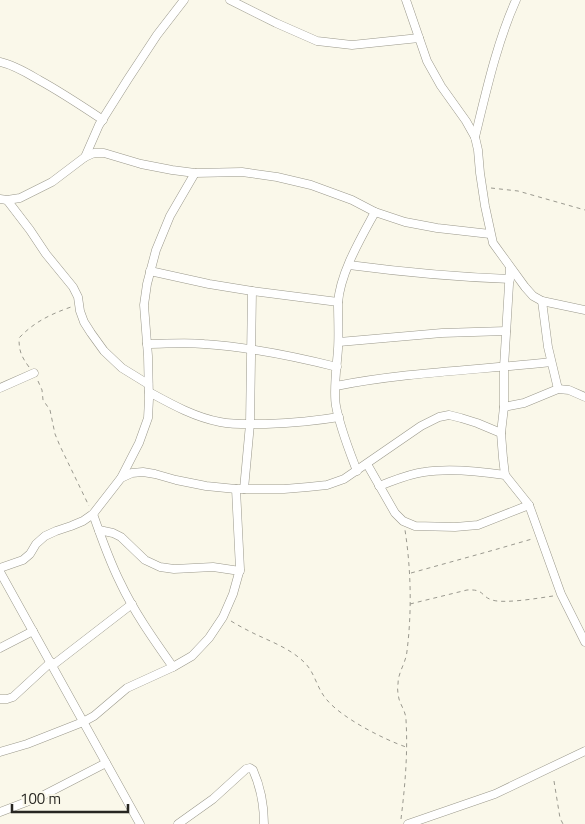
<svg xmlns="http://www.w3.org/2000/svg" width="585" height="824" font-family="'Titillium Web',sans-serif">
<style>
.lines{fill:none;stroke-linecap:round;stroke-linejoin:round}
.street-casing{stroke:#9a988b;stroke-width:9}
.path{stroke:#9a998f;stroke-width:1;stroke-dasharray:4 4;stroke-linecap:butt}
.street{stroke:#fff;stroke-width:8}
</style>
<rect width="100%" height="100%" fill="#faf8ea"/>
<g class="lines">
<defs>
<g id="street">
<path d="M230,0L276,23L317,41L352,45L419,38"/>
<path d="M406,0L427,61L441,86L466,121L475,137L478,150L480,173L485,206L493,243L525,287L533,296L542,301L585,310"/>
<path d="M0,62C14,65 27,73 39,80C61,92 82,106 103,120"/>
<path d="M475,137C486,92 497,42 516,0"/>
<path d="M85,157L99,125L128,79L157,35L184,0"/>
<path d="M0,199L7,200L20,198L52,182L85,157L94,153H104L141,164L172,170L195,173L242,172L277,177L311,185L352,200L375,212L405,222L437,228L490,234"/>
<path d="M7,200L30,230L46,254L73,287L78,297L80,311L84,322L91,333L104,351L122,368L148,384"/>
<path d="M349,265C402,272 456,277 510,279"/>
<path d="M510,268L504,367V407L501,433L503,458L505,475L529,505L561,594L585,642"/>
<path d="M150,271L209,284L252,291L338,302"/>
<path d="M542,301L548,347L558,389"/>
<path d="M339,342L442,333L506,331"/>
<path d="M147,344C166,344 185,342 204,344C249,347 293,356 337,367"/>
<path d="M336,386C407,372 479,370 551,362"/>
<path d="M0,388L34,373"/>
<path d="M149,392C171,404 194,417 220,422C235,425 251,424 266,424C291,423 315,421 339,417"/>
<path d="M504,407L524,403L558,389L569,390L585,397"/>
<path d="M367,464L395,513L403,521L415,526L455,527L478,525L529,505"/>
<path d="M357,471C349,450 340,428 336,406C333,390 337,365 338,349C339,334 338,318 338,303C340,273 361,238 375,212"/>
<path d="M121,478L139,443L148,418L149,399L148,356L144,305L147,284L156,250L170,216L195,173"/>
<path d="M379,486C393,481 408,474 424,472C450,468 478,471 505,475"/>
<path d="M244,489L250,424L252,291"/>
<path d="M93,514C101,537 109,560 120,582C134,612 154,640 173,667"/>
<path d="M99,530L113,533L121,537L145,560L160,567L174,569L213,567L240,571"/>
<path d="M0,568L23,560L30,554L36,544L45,536L56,531L71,526L83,521L93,514L121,478L132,473L143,472L155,474L176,480L206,486L236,489H284L308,487L327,485L344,479L421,426L439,417L449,415L461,418L477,423L501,433"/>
<path d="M0,572L140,824"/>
<path d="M0,648L33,631"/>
<path d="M53,665L132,604"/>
<path d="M0,699H7L13,697L51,662"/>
<path d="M0,752L27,744L83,722L94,716L127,688L173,667L192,656L209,638L223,617L233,594L240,569L236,489"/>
<path d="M0,812L42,796L106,763"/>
<path d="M178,824L213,799L246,769L250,768L253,770C261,788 264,804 264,824"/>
<path d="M408,824L495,794L585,751"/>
</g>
</defs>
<use href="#street" class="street-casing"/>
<g class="path">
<path d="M491,188L518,191L585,210"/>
<path d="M29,367C21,356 19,351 19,338C34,322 51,314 71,307"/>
<path d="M38,381L42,390L43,400L50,410L55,434L60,446L89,506"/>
<path d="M411,573L494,550L532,539"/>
<path d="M410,604L467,590C485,589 480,596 492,600C505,604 539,598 553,596"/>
<path d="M231,621C239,626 247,630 255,634C272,642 291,649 305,663C315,673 317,689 327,700C342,718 383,739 406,747"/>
<path d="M554,781L560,818L563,824"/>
<path d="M401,819C405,786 408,753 406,720C406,712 401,706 399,699C398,694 397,689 398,684C398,672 406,663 407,651C412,611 411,569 405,530"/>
</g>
<use href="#street" class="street"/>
</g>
<path d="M12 804v8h116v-8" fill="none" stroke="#272621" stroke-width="2.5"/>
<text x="20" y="804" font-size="15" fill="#272621" stroke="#faf8ea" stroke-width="4" paint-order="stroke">100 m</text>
</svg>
